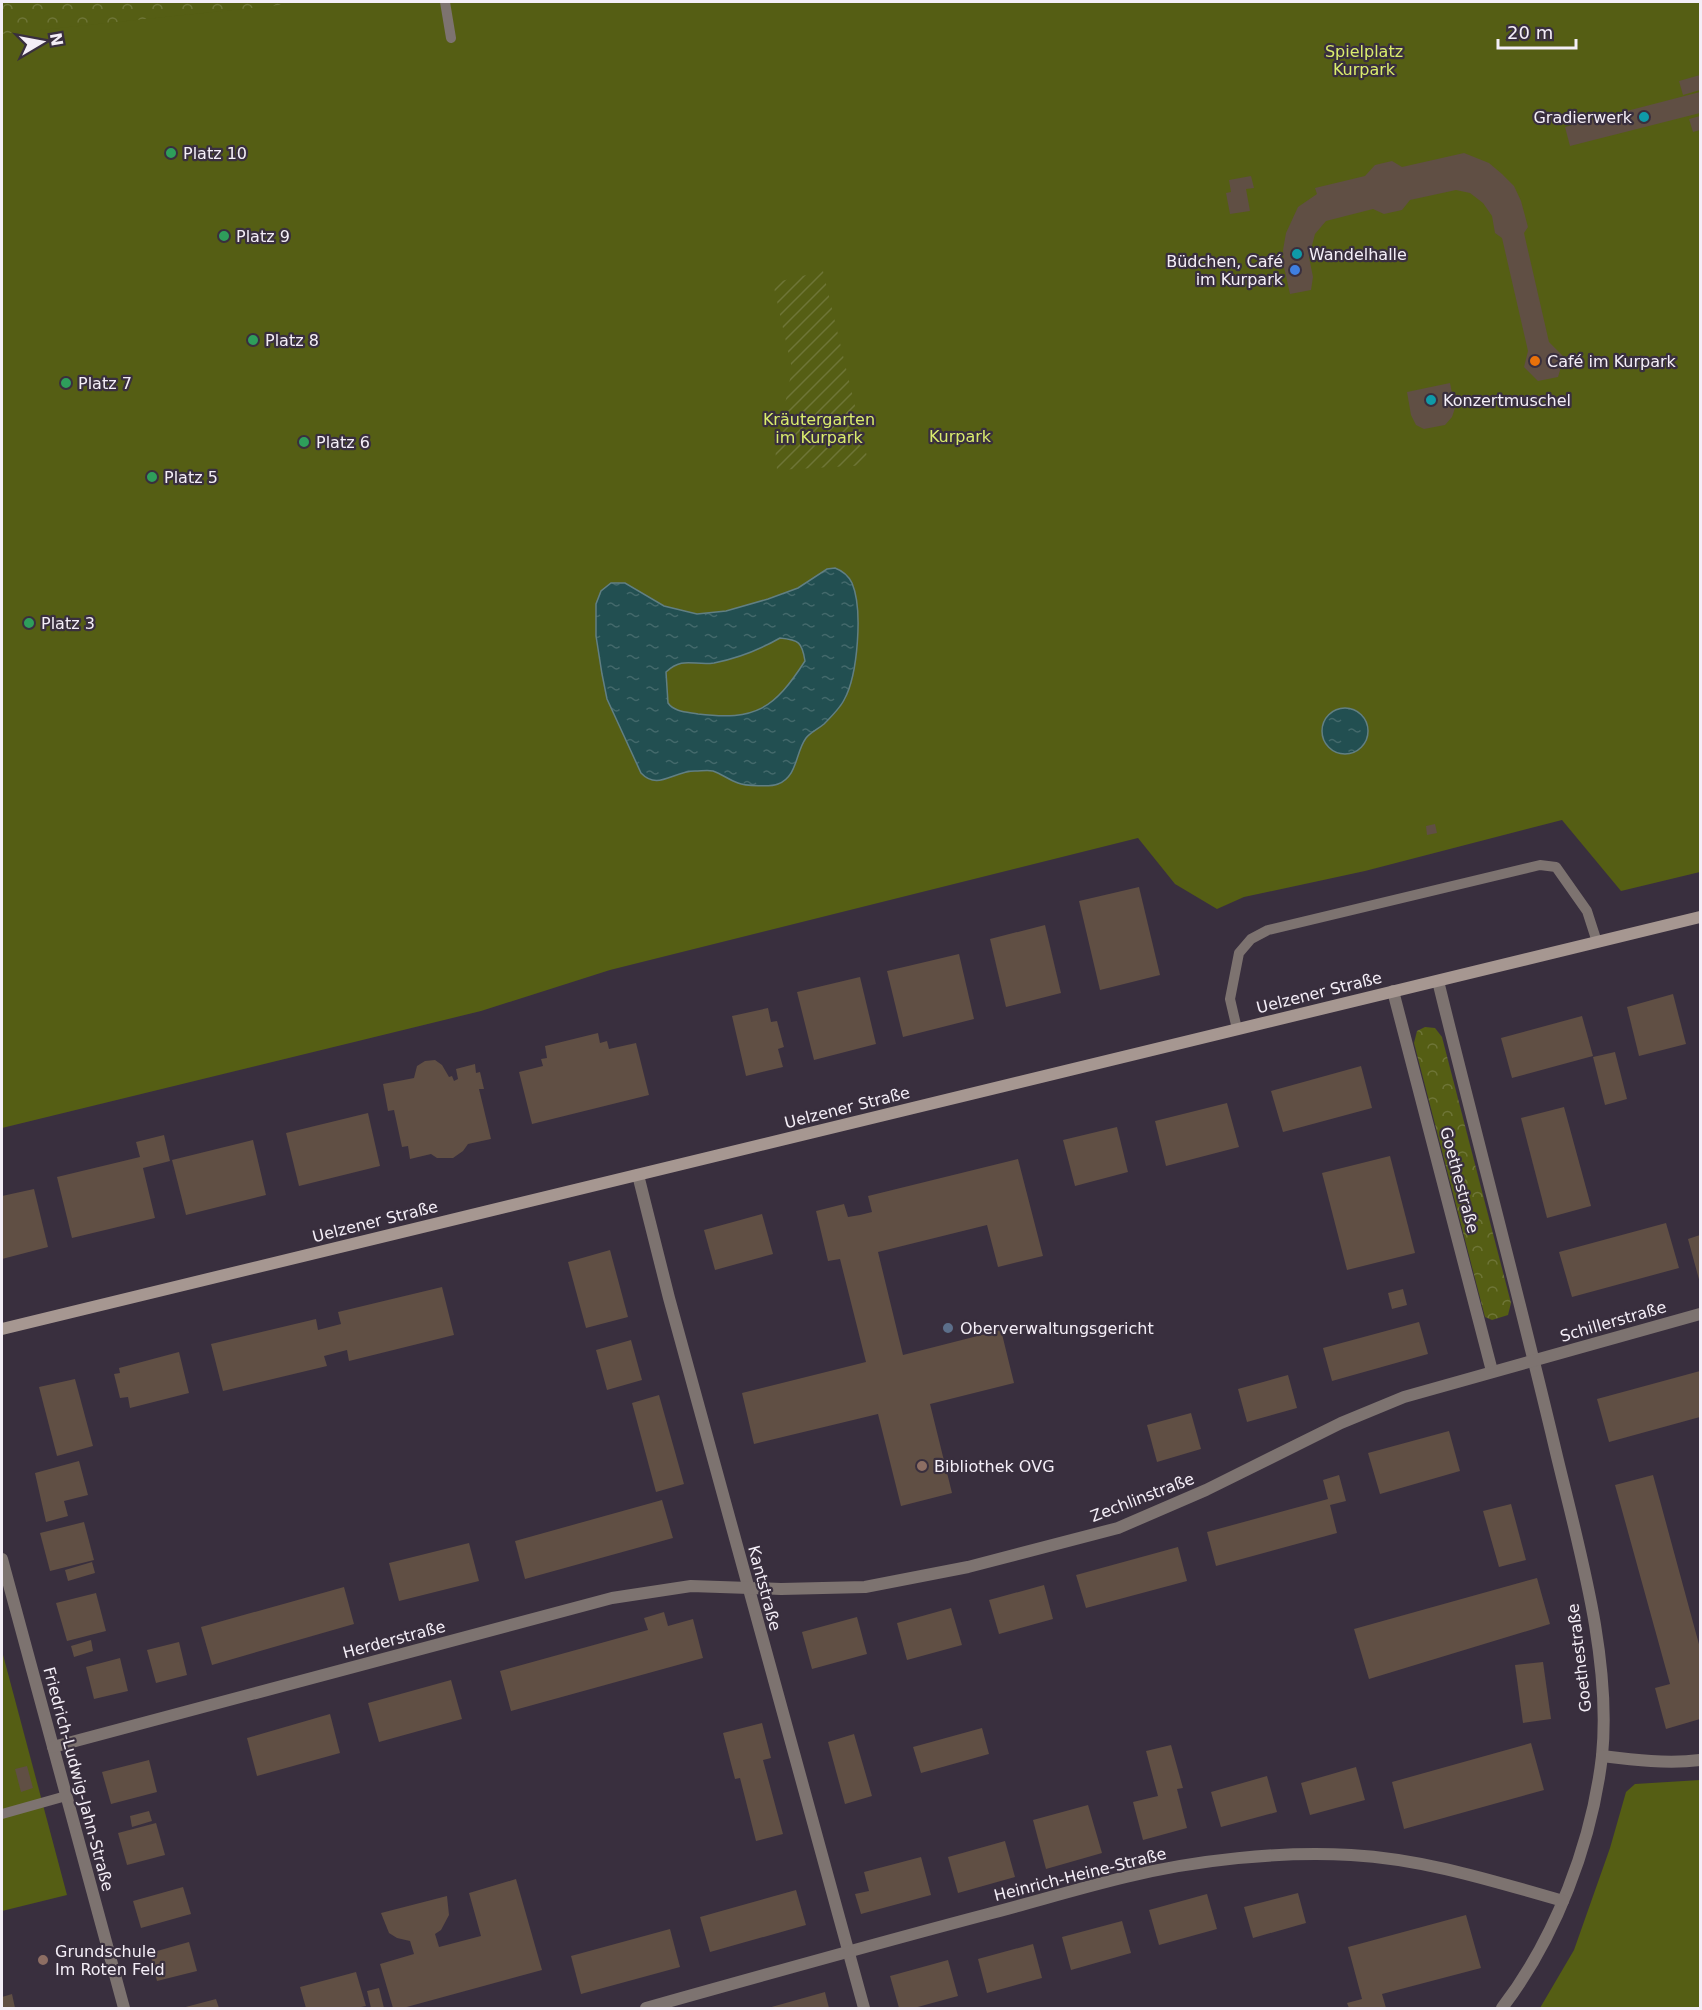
<svg xmlns="http://www.w3.org/2000/svg" width="1702" height="2010" font-family="'DejaVu Sans',sans-serif">
<style>
.forest{fill:url(#forest-crowns)}
.park{fill:#555e14}
.garden{fill:url(#garden-furrows)}
.water{fill:url(#water-ripples);stroke:#617f83;stroke-width:1.5;fill-rule:evenodd}
.building{fill:#604f44}
.lines{fill:none;stroke-linecap:round;stroke-linejoin:round}
.lane{stroke:#7d7370;stroke-width:10}
.street{stroke:#7d7370;stroke-width:12}
.secondary{stroke:#a69791;stroke-width:12}
.culture-dot{fill:#0f9aa8;stroke:#392f3e;stroke-width:2}
.leisure-dot{fill:#2e9e5b;stroke:#392f3e;stroke-width:2}
.shop-dot{fill:#3f7fe0;stroke:#392f3e;stroke-width:2}
.food-dot{fill:#e8710a;stroke:#392f3e;stroke-width:2}
.service-dot{fill:#5c6f8a;stroke:#392f3e;stroke-width:2}
.education-dot{fill:#8d6e63;stroke:#392f3e;stroke-width:2}
.labels{text-anchor:middle;stroke-width:4.5;stroke-linejoin:round;paint-order:stroke}
.park-label{font-size:16px;fill:#daec6d;stroke:#392f3e}
.poi-label{font-size:16px;fill:#f4eef7;stroke:#392f3e;text-anchor:start}
.street-label{font-size:16px;fill:#f4eef7;stroke:#392f3e}
</style>
<defs>
<pattern id="forest-crowns" width="20" height="18" patternUnits="userSpaceOnUse" patternTransform="scale(1.5)"><rect width="20" height="18" fill="#555e14"/><path d="M2 6a3 3 0 1 1 6 0M12 15a3 3 0 1 1 6 0" fill="none" stroke="#6e7537"/></pattern>
<pattern id="garden-furrows" width="10" height="10" patternUnits="userSpaceOnUse" patternTransform="scale(1.5)"><rect width="10" height="10" fill="#555e14"/><path d="M-1 1l2-2M0 10L10 0M9 11l2-2" fill="none" stroke="#6e7537"/></pattern>
<pattern id="water-ripples" width="26" height="14" patternUnits="userSpaceOnUse" patternTransform="scale(1.5)"><rect width="26" height="14" fill="#224f51"/><path d="M2 4q2-2 4 0t4 0M15 11q2-2 4 0t4 0" fill="none" stroke="#43696b"/></pattern>
</defs>
<rect width="100%" height="100%" fill="#392f3e"/>
<g class="forest">
<path d="M2,2H437L2,77Z"/>
<path d="M1425,1027L1435,1028L1442,1037L1511,1303L1508,1315L1492,1320L1485,1317L1414,1043L1417,1031Z"/>
</g>
<g class="park">
<path d="M308,2H1700V872L1621,891L1562,820L1365,871L1244,897L1217,909L1175,884L1138,838L610,970L481,1011L2,1128V34Z"/>
<path d="M2,1651L67,1895L2,1911Z"/>
<path d="M1700,1780V2008H1540L1574,1950L1610,1848L1626,1792L1635,1784Z"/>
</g>
<path class="garden" d="M823,271L869,465L777,470L774,435L783,414L792,369L773,283Z"/>
<g class="water">
<path d="M835,568C843,571 848,575 852,583C863,609 858,675 844,700C840,708 830,718 824,724C818,729 810,733 806,738C795,753 798,776 778,784C772,787 745,786 738,783C729,780 722,774 713,771C708,770 701,771 695,771C673,771 658,791 641,773L607,699L602,674L596,636V604L601,591L611,583H625L664,606L697,614L726,611L768,599L798,588L827,569ZM780,638C799,640 802,642 805,661C774,709 756,721 698,714C688,712 674,712 668,703L666,672C683,656 694,666 714,663C739,658 759,650 780,638Z"/>
<circle cx="1345" cy="731" r="23"/>
</g>
<g class="building">
<path d="M1700,75V90L1683,95L1679,81Z"/>
<path d="M1700,92V113L1570,146L1565,127Z"/>
<path d="M1700,116V130L1693,132L1689,119Z"/>
<path d="M1464,153L1489,163L1502,174L1514,186L1521,201L1528,227L1524,233L1549,342L1564,357L1558,377L1538,381L1524,367L1528,351L1502,238L1495,233L1492,216L1483,203L1470,193L1456,190L1410,200L1402,210L1384,214L1373,209L1326,221L1315,234L1309,257L1313,277L1311,290L1290,294L1284,267L1283,250L1286,233L1298,207L1317,194L1315,188L1365,176L1375,165L1392,161L1402,167Z"/>
<path d="M1251,176L1254,188L1246,189L1250,211L1230,214L1226,193L1231,192L1229,180Z"/>
<path d="M1450,383L1455,408L1452,417L1445,425L1424,429L1416,425L1411,415L1407,392Z"/>
<path d="M1435,824L1437,833L1427,835L1426,826Z"/>
<path d="M1139,887L1160,975L1100,990L1079,901Z"/>
<path d="M1045,925L1061,993L1006,1007L990,939Z"/>
<path d="M959,954L974,1019L903,1037L887,971Z"/>
<path d="M860,977L876,1044L814,1060L797,992Z"/>
<path d="M1673,994L1686,1044L1639,1056L1627,1007Z"/>
<path d="M768,1008L771,1022L777,1021L784,1047L778,1049L783,1067L746,1076L732,1016Z"/>
<path d="M1582,1016L1593,1056L1512,1078L1501,1038Z"/>
<path d="M598,1033L600,1043L607,1041L609,1049L636,1043L649,1095L532,1124L519,1072L543,1066L541,1059L547,1058L545,1046Z"/>
<path d="M1615,1052L1627,1099L1605,1105L1593,1057Z"/>
<path d="M435,1060L442,1065L449,1077L452,1076L454,1081L458,1079L456,1069L475,1064L476,1073L480,1072L484,1089H479L491,1139L468,1144L463,1151L453,1158H437L431,1154L410,1159L408,1146L402,1147L394,1110L388,1111L383,1084L414,1078L417,1066L425,1061Z"/>
<path d="M1361,1066L1372,1108L1283,1132L1271,1091Z"/>
<path d="M1227,1103L1239,1147L1166,1166L1155,1121Z"/>
<path d="M1564,1107L1591,1206L1547,1218L1521,1118Z"/>
<path d="M368,1113L380,1166L299,1186L286,1133Z"/>
<path d="M1117,1127L1128,1172L1075,1186L1063,1140Z"/>
<path d="M164,1135L170,1161L143,1168L155,1218L72,1238L57,1177L140,1157L136,1142Z"/>
<path d="M253,1140L266,1195L186,1215L172,1160Z"/>
<path d="M1390,1156L1415,1253L1347,1270L1322,1173Z"/>
<path d="M1018,1159L1043,1256L998,1267L987,1225L878,1252L903,1355L1001,1330L1014,1383L930,1404L952,1493L901,1506L878,1414L754,1444L742,1393L866,1362L840,1259L828,1261L816,1211L844,1204L848,1217L860,1215L872,1212L868,1196Z"/>
<path d="M34,1189L48,1247L2,1259V1196Z"/>
<path d="M762,1214L773,1254L715,1270L704,1230Z"/>
<path d="M1666,1223L1679,1268L1572,1297L1559,1252Z"/>
<path d="M1700,1235V1283L1688,1239Z"/>
<path d="M610,1250L628,1317L586,1328L568,1262Z"/>
<path d="M442,1287L454,1335L349,1361L347,1350L324,1356L327,1366L223,1391L211,1344L316,1319L318,1330L341,1324L338,1312Z"/>
<path d="M1403,1289L1407,1305L1392,1309L1388,1293Z"/>
<path d="M1419,1322L1428,1354L1332,1381L1323,1348Z"/>
<path d="M631,1340L642,1380L607,1390L596,1350Z"/>
<path d="M179,1352L189,1393L130,1408L128,1397L120,1398L114,1374L120,1373L119,1368Z"/>
<path d="M1700,1371V1417L1609,1442L1597,1399Z"/>
<path d="M1288,1375L1297,1408L1247,1422L1238,1389Z"/>
<path d="M75,1379L93,1446L57,1456L39,1387Z"/>
<path d="M659,1395L684,1484L656,1492L632,1403Z"/>
<path d="M1191,1413L1201,1449L1157,1462L1147,1425Z"/>
<path d="M1449,1431L1460,1471L1380,1494L1368,1453Z"/>
<path d="M79,1461L88,1495L64,1501L68,1516L46,1522L35,1473Z"/>
<path d="M1339,1475L1346,1501L1330,1505L1337,1533L1216,1566L1207,1532L1328,1499L1323,1480Z"/>
<path d="M1653,1475L1700,1648V1719L1666,1729L1655,1688L1670,1684L1615,1485Z"/>
<path d="M662,1500L673,1538L525,1579L515,1541Z"/>
<path d="M1511,1504L1526,1560L1499,1567L1483,1511Z"/>
<path d="M84,1522L94,1560L50,1571L40,1533Z"/>
<path d="M469,1543L479,1581L399,1601L389,1563Z"/>
<path d="M1178,1547L1187,1581L1086,1608L1076,1575Z"/>
<path d="M92,1562L95,1573L68,1581L65,1570Z"/>
<path d="M1537,1578L1550,1624L1369,1679L1354,1629Z"/>
<path d="M1044,1585L1053,1619L999,1634L989,1600Z"/>
<path d="M344,1587L354,1624L212,1665L201,1627Z"/>
<path d="M96,1593L106,1631L67,1641L56,1603Z"/>
<path d="M951,1608L962,1645L907,1660L897,1623Z"/>
<path d="M664,1612L668,1626L693,1619L703,1658L511,1711L500,1671L648,1630L644,1618Z"/>
<path d="M857,1617L867,1654L812,1669L802,1632Z"/>
<path d="M91,1640L93,1651L74,1657L71,1646Z"/>
<path d="M179,1642L187,1675L156,1683L147,1650Z"/>
<path d="M120,1658L128,1691L94,1699L86,1667Z"/>
<path d="M1543,1662L1551,1719L1523,1723L1515,1665Z"/>
<path d="M451,1680L462,1719L379,1742L368,1703Z"/>
<path d="M330,1714L340,1753L257,1776L247,1738Z"/>
<path d="M762,1723L771,1758L763,1760L783,1834L756,1841L740,1778L735,1779L723,1733Z"/>
<path d="M982,1728L989,1754L921,1773L913,1747Z"/>
<path d="M854,1734L872,1796L845,1804L828,1742Z"/>
<path d="M1531,1743L1544,1790L1404,1829L1392,1782Z"/>
<path d="M1171,1745L1183,1788L1177,1789L1187,1828L1143,1840L1133,1802L1158,1796L1146,1751Z"/>
<path d="M149,1760L157,1792L111,1804L102,1772Z"/>
<path d="M27,1766L33,1788L21,1792L15,1769Z"/>
<path d="M1356,1767L1365,1800L1310,1815L1301,1783Z"/>
<path d="M1267,1776L1277,1812L1221,1827L1211,1792Z"/>
<path d="M1088,1805L1102,1853L1046,1869L1033,1820Z"/>
<path d="M149,1811L152,1821L132,1827L130,1816Z"/>
<path d="M156,1823L165,1855L127,1865L118,1833Z"/>
<path d="M1005,1841L1015,1877L958,1893L948,1857Z"/>
<path d="M921,1857L931,1895L861,1914L855,1894L869,1891L864,1872Z"/>
<path d="M516,1879L542,1970L403,2008H393L380,1964L414,1954L410,1941L397,1938L389,1933L381,1913L447,1896L449,1915L441,1930L435,1934L439,1947L481,1936L469,1893Z"/>
<path d="M183,1887L191,1914L141,1928L133,1901Z"/>
<path d="M796,1890L806,1925L710,1952L700,1917Z"/>
<path d="M1298,1893L1306,1923L1253,1938L1244,1907Z"/>
<path d="M1207,1894L1217,1929L1159,1945L1149,1910Z"/>
<path d="M1466,1915L1481,1968L1382,1994L1386,2008H1349L1347,2003L1362,1999L1348,1947Z"/>
<path d="M1122,1921L1131,1953L1071,1970L1062,1937Z"/>
<path d="M670,1929L680,1967L581,1994L571,1956Z"/>
<path d="M189,1942L197,1971L157,1981L150,1953Z"/>
<path d="M1033,1944L1042,1978L987,1993L978,1959Z"/>
<path d="M948,1960L958,1996L914,2008H899L890,1976Z"/>
<path d="M356,1972L366,2006L356,2008H306L300,1987Z"/>
<path d="M379,1988L384,2008H371L367,1991Z"/>
<path d="M825,1992L829,2008H768Z"/>
<path d="M12,1994L15,2008H2V1997Z"/>
<path d="M216,1999L219,2008H182Z"/>
</g>
<g class="lines">
<g class="lane">
<path d="M445,2L451,38"/>
<path d="M1237,1029L1230,999L1239,953L1251,939L1268,930L1540,865L1556,867L1587,911L1597,942"/>
<path d="M2,1814L66,1796"/>
</g>
<g class="street">
<path d="M1438,981C1476,1135 1517,1289 1554,1444C1577,1542 1612,1656 1602,1756C1592,1843 1555,1939 1502,2008"/>
<path d="M1393,991L1492,1371"/>
<path d="M638,1175L669,1298L864,2008"/>
<path d="M2,1559L124,2008"/>
<path d="M53,1747L612,1598L691,1586L781,1589L865,1587L968,1567L1118,1528L1206,1490L1341,1423L1404,1397L1700,1314"/>
<path d="M1602,1756C1634,1760 1668,1764 1700,1760"/>
<path d="M646,2008C760,1976 874,1944 988,1914C1034,1902 1080,1888 1126,1877C1196,1860 1279,1851 1351,1855C1424,1859 1493,1881 1563,1901"/>
</g>
<path class="secondary" d="M2,1329L1700,917"/>
</g>
<g class="culture-dot">
<circle cx="1644" cy="117" r="6"/>
<circle cx="1297" cy="254" r="6"/>
<circle cx="1431" cy="400" r="6"/>
</g>
<g class="leisure-dot">
<circle cx="171" cy="153" r="6"/>
<circle cx="224" cy="236" r="6"/>
<circle cx="253" cy="340" r="6"/>
<circle cx="66" cy="383" r="6"/>
<circle cx="304" cy="442" r="6"/>
<circle cx="152" cy="477" r="6"/>
<circle cx="29" cy="623" r="6"/>
</g>
<circle class="shop-dot" cx="1295" cy="270" r="6"/>
<circle class="food-dot" cx="1535" cy="361" r="6"/>
<circle class="service-dot" cx="948" cy="1328" r="6"/>
<g class="education-dot">
<circle cx="922" cy="1466" r="6"/>
<circle cx="43" cy="1960" r="6"/>
</g>
<g class="labels">
<g class="park-label">
<text x="1364" y="57">Spielplatz<tspan x="1364" dy="18">Kurpark</tspan></text>
<text x="819" y="425">Kräutergarten<tspan x="819" dy="18">im Kurpark</tspan></text>
<text x="960" y="442">Kurpark</text>
</g>
<g class="poi-label">
<text x="1632" y="123" text-anchor="end">Gradierwerk</text>
<text x="183" y="159">Platz 10</text>
<text x="236" y="242">Platz 9</text>
<text x="1309" y="260">Wandelhalle</text>
<text x="1283" y="267" text-anchor="end">Büdchen, Café<tspan x="1283" dy="18">im Kurpark</tspan></text>
<text x="265" y="346">Platz 8</text>
<text x="1547" y="367">Café im Kurpark</text>
<text x="78" y="389">Platz 7</text>
<text x="1443" y="406">Konzertmuschel</text>
<text x="316" y="448">Platz 6</text>
<text x="164" y="483">Platz 5</text>
<text x="41" y="629">Platz 3</text>
<text x="960" y="1334">Oberverwaltungsgericht</text>
<text x="934" y="1472">Bibliothek OVG</text>
<text x="55" y="1957">Grundschule<tspan x="55" dy="18">Im Roten Feld</tspan></text>
</g>
<g class="street-label">
<text transform="translate(1319 992) rotate(-14)" y="6">Uelzener Straße</text>
<text transform="translate(847 1107) rotate(-14)" y="6">Uelzener Straße</text>
<text transform="translate(1460 1180) rotate(75)" y="6">Goethestraße</text>
<text transform="translate(375 1221) rotate(-14)" y="6">Uelzener Straße</text>
<text transform="translate(1613 1321) rotate(-16)" y="6">Schillerstraße</text>
<text transform="translate(1142 1497) rotate(-21)" y="6">Zechlinstraße</text>
<text transform="translate(765 1588) rotate(75)" y="6">Kantstraße</text>
<text transform="translate(394 1639) rotate(-15)" y="6">Herderstraße</text>
<text transform="translate(1579 1658) rotate(-97)" y="6">Goethestraße</text>
<text transform="translate(79 1779) rotate(75)" y="6">Friedrich-Ludwig-Jahn-Straße</text>
<text transform="translate(1080 1874) rotate(-14)" y="6">Heinrich-Heine-Straße</text>
</g>
</g>
<rect width="1702" height="2010" fill="none" stroke="#f4eef7" stroke-width="6"/>
<g transform="translate(42 42) rotate(80)" stroke="#392f3e" stroke-width="4.5" paint-order="stroke">
<path d="M0-4.5L10 22L0 15L-10 22Z" fill="#f4eef7"/>
<text y="-9" font-size="16" font-weight="bold" text-anchor="middle" fill="#f4eef7">N</text>
</g>
<path d="M1498 39v9h78v-9" fill="none" stroke="#f4eef7" stroke-width="3"/>
<text x="1507" y="39" font-size="18" fill="#f4eef7" stroke="#392f3e" stroke-width="4.5" paint-order="stroke">20 m</text>
</svg>
